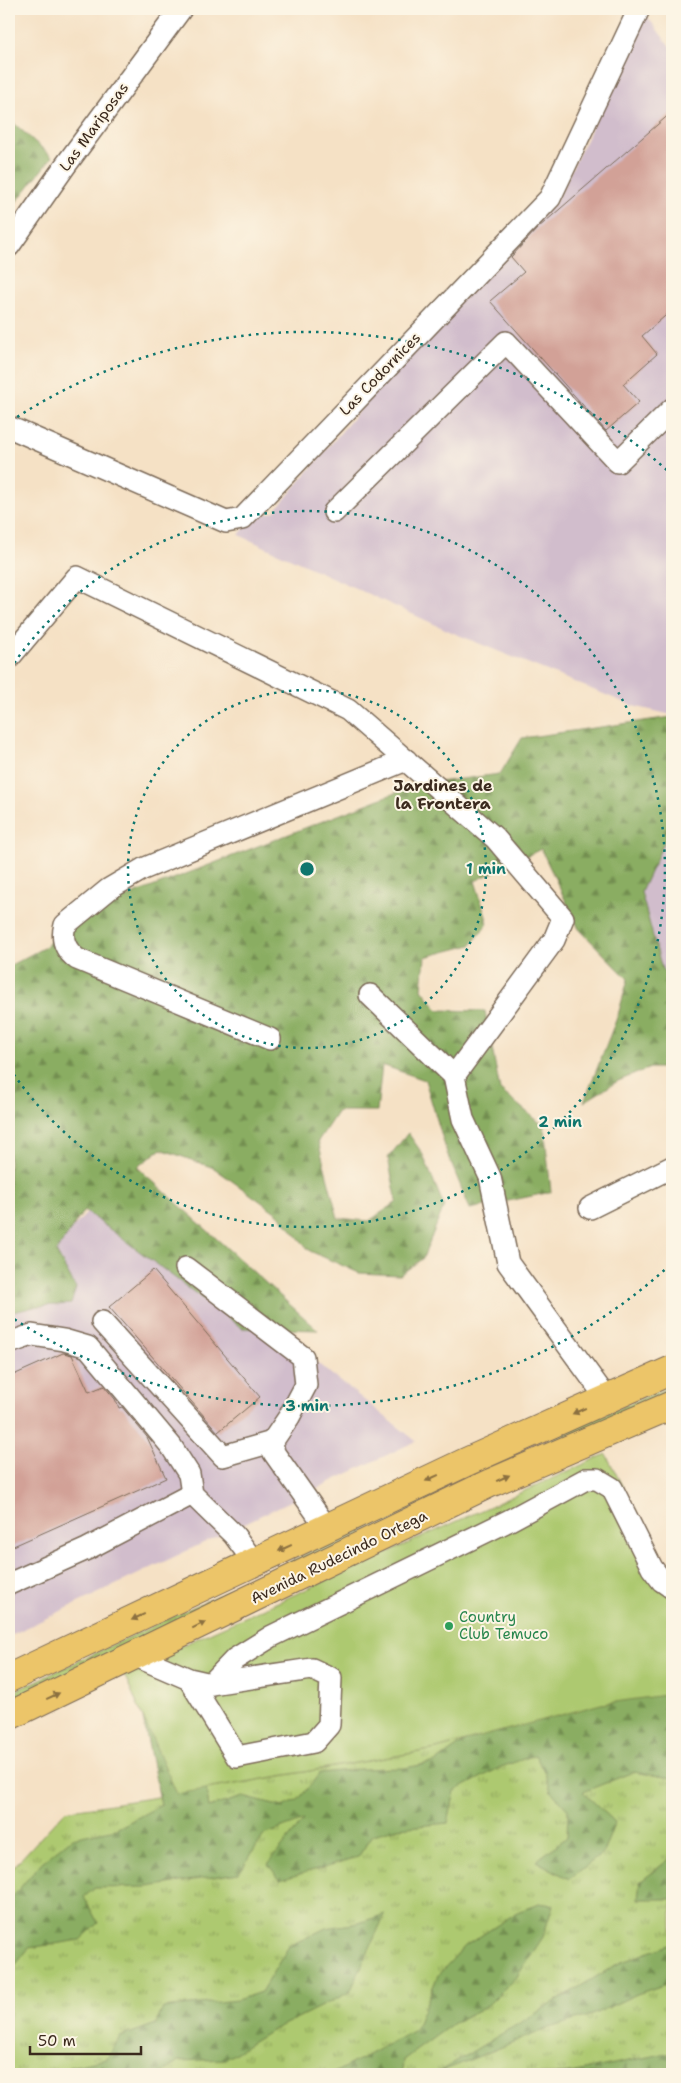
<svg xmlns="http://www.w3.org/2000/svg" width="681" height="2083" font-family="'Shantell Sans',sans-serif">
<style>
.industrial{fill:#d1bdcc}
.grass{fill:url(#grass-tufts);stroke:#747a46}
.forest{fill:url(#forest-firs);stroke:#626c40}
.pitch{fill:#adc96f;stroke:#747a46}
.building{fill:#d2a197}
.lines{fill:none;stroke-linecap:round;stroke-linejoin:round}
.minor-casing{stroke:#7c6a58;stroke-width:24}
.major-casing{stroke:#7c6a58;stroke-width:30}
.minor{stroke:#fff;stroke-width:21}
.major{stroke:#ecc569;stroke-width:28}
.oneway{fill:#8b7040}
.ring{fill:none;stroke:#0f766e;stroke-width:2.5;stroke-dasharray:2.5 5}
.leisure-dot{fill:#2e9e5b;stroke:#fcf5e5;stroke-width:2}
.labels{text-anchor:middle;stroke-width:4;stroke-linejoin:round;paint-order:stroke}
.street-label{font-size:15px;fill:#3b2a1e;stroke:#fcf5e5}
.leisure-label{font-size:15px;fill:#27864d;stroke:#fcf5e5;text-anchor:start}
.neighbourhood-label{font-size:16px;font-weight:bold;fill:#3b2a1e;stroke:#fcf5e5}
.centre{fill:#0f766e;stroke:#fcf5e5;stroke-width:2.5}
.ring-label{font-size:15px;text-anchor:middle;font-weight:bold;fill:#0f766e;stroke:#fcf5e5;stroke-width:4;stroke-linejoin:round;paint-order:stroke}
</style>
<defs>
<pattern id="grass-tufts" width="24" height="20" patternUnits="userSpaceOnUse" patternTransform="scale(1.25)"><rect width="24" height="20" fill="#adc96f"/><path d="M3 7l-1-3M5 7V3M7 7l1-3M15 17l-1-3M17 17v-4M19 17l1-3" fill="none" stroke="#8ea35b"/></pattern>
<pattern id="forest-firs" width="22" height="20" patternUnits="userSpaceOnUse" patternTransform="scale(1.25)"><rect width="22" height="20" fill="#8aad62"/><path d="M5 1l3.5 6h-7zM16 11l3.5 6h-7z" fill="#728d50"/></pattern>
</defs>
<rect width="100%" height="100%" fill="#fcf5e5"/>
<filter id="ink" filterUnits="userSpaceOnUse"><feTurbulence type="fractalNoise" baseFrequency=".02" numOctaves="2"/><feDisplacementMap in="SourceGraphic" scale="10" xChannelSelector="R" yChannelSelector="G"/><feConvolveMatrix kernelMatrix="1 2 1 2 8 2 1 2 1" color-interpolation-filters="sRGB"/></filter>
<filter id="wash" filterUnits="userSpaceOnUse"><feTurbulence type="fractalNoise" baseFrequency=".0096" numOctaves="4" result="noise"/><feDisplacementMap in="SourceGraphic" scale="20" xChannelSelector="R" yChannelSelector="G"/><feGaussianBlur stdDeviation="1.12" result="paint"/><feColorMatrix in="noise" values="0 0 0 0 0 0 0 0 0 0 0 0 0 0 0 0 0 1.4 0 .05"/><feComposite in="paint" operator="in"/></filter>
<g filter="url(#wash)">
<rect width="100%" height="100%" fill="#f5e1c5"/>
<g class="industrial">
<path d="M646,15L672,49V715L633,706L456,634L239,535L253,517L274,512L414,345L556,202Z"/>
<path d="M672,777V978L638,949L633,853Z"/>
<path d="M104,1195L416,1441L9,1636V1295Z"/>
</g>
<g class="grass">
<path d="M672,1386V1398L9,1706V1694L568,1430Z"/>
<path d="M672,1694V2074H9V1872L65,1811L177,1794L436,1749L601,1704Z"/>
</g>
<g class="forest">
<path d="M9,119L52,157L9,211Z"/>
<path d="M672,717V825L641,892L662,969L672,982V1068H650L618,1081L584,1102L618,1015L628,979L579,929L541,849L475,881L488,923L471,945L425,957L422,989L438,1010L485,1011L500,1090L544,1126L551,1192L470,1209L447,1153L425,1080L382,1065L377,1111H338L318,1141L338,1218L369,1221L397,1202L388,1158L408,1133L422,1153L444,1206L423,1258L400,1275L359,1273L310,1251L278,1214L214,1168L161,1149L137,1167L318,1330L242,1328L84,1210L56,1252L76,1288L71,1304L39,1306L9,1313V966L45,947L72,918L416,785L500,774L522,738Z"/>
<path d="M672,1661V1778L633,1772L583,1792L615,1822L603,1853L569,1879L536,1861L567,1837L568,1810L551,1791L545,1773L535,1755L501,1767L455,1791L448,1823L398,1828L373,1835L358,1857L280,1880L268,1864L304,1820L264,1835L239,1873L148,1887L95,1888L84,1897L98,1923L80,1940L29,1948L9,1973V1901L42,1862L72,1838L116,1829L161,1805L134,1676L199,1739L209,1807L243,1797L282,1807L298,1800L320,1773L360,1769L405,1768L436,1762L475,1734Z"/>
<path d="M672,1857V1899H638L640,1882Z"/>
<path d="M539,1903L553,1905L543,1937L518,1975L488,2005L455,2022L403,2060L402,2074H332L415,2030L438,1975L465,1946L516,1913Z"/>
<path d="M385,1914L350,1992L271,2031L226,2059L178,2061L162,2074H60L69,2067L107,2059L120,2037L156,2024L163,2008L237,2000L261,1992L289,1946L326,1928L359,1923Z"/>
<path d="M672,1944V1982L637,1994L592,2015L549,2028L435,2074L619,1963Z"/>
<path d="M672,2052V2074H557L570,2073Z"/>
</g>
<path class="pitch" d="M606,1454L661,1562L672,1565V1694L601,1704L436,1749L177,1794L123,1672Z"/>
<g id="blocks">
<g class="building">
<path d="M672,112V310L642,336L657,354L623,384L639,402L606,431L490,301L524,272L511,257L538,228Z"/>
<path d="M153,1270L260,1397L218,1432L109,1307Z"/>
<path d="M63,1353L72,1355L89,1392L104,1386L115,1399L119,1408L122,1407L147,1437L166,1478L9,1548V1377Z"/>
</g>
</g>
</g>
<g filter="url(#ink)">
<use href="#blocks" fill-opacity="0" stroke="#7c6a58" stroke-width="1"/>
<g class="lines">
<defs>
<g id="minor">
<path d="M9,246L65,166L181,9"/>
<path d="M9,427L226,522L242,519L550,198L639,9"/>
<path d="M334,512L506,342L618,462L672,409"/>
<path d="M9,658L77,577L348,710L495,838L563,918L554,940L454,1076L463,1119L490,1177L508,1263L607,1399"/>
<path d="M370,995L454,1076"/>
<path d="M270,1039L77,959C65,950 61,939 65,925L109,889L143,869L406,760"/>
<path d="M590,1208L672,1167"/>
<path d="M186,1268L303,1357L306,1385L289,1417L272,1442L274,1453L327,1528"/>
<path d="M102,1322L223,1456L272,1442"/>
<path d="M9,1343L32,1335L64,1340L88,1347L171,1446L189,1474L192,1494L234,1535L254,1562"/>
<path d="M9,1584L87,1549L192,1494"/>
<path d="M136,1656L189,1679L211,1684L312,1669L331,1678L329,1725L314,1742L237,1757L189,1679"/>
<path d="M211,1684L235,1659L272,1636L510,1520L586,1479H597L612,1488L652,1568L662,1581L672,1588"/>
</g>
<g id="major">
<path d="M9,1678L466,1462L672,1370"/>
<path d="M9,1716L488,1484L672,1405"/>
</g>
</defs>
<use href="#minor" class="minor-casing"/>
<use href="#major" class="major-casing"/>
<use href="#minor" class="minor"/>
<use href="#major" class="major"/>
</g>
<defs><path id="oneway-solid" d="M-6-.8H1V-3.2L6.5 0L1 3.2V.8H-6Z" transform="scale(1.25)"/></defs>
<g class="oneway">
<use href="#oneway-solid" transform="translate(579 1411) rotate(156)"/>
<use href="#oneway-solid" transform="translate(432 1478) rotate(155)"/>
<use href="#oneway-solid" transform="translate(503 1478) rotate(-24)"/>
<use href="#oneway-solid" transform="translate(285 1548) rotate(155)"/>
<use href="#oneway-solid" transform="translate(138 1617) rotate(155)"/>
<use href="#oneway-solid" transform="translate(199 1625) rotate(-26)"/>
<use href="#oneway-solid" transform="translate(53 1696) rotate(-25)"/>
</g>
</g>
<g class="ring">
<circle cx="307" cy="869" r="179"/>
<path d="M10 669A358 358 0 1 1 10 1069"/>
<path d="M670 1265A537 537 0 0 1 11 1317M11 421A537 537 0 0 1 670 473"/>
</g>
<circle class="leisure-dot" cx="449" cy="1626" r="5"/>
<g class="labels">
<g class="street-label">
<text transform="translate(94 127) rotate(-54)" y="5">Las Mariposas</text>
<text transform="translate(380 374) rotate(-46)" y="5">Las Codornices</text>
<text transform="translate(339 1557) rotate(-26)" y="5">Avenida Rudecindo Ortega</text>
</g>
<g class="leisure-label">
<text x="459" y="1622">Country<tspan x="459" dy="17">Club Temuco</tspan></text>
</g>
<g class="neighbourhood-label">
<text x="443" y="791">Jardines de<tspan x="443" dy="18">la Frontera</tspan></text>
</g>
</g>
<circle cx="307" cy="869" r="8" class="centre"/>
<g class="ring-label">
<text x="486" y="874">1 min</text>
<text x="560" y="1127">2 min</text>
<text x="307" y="1411">3 min</text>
</g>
<rect width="681" height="2083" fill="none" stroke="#fcf5e5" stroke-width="30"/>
<path d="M30 2046v8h111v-8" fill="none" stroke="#3b2a1e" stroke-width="2.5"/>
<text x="38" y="2046" font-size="15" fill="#3b2a1e" stroke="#fcf5e5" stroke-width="4" paint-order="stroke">50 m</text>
</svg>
